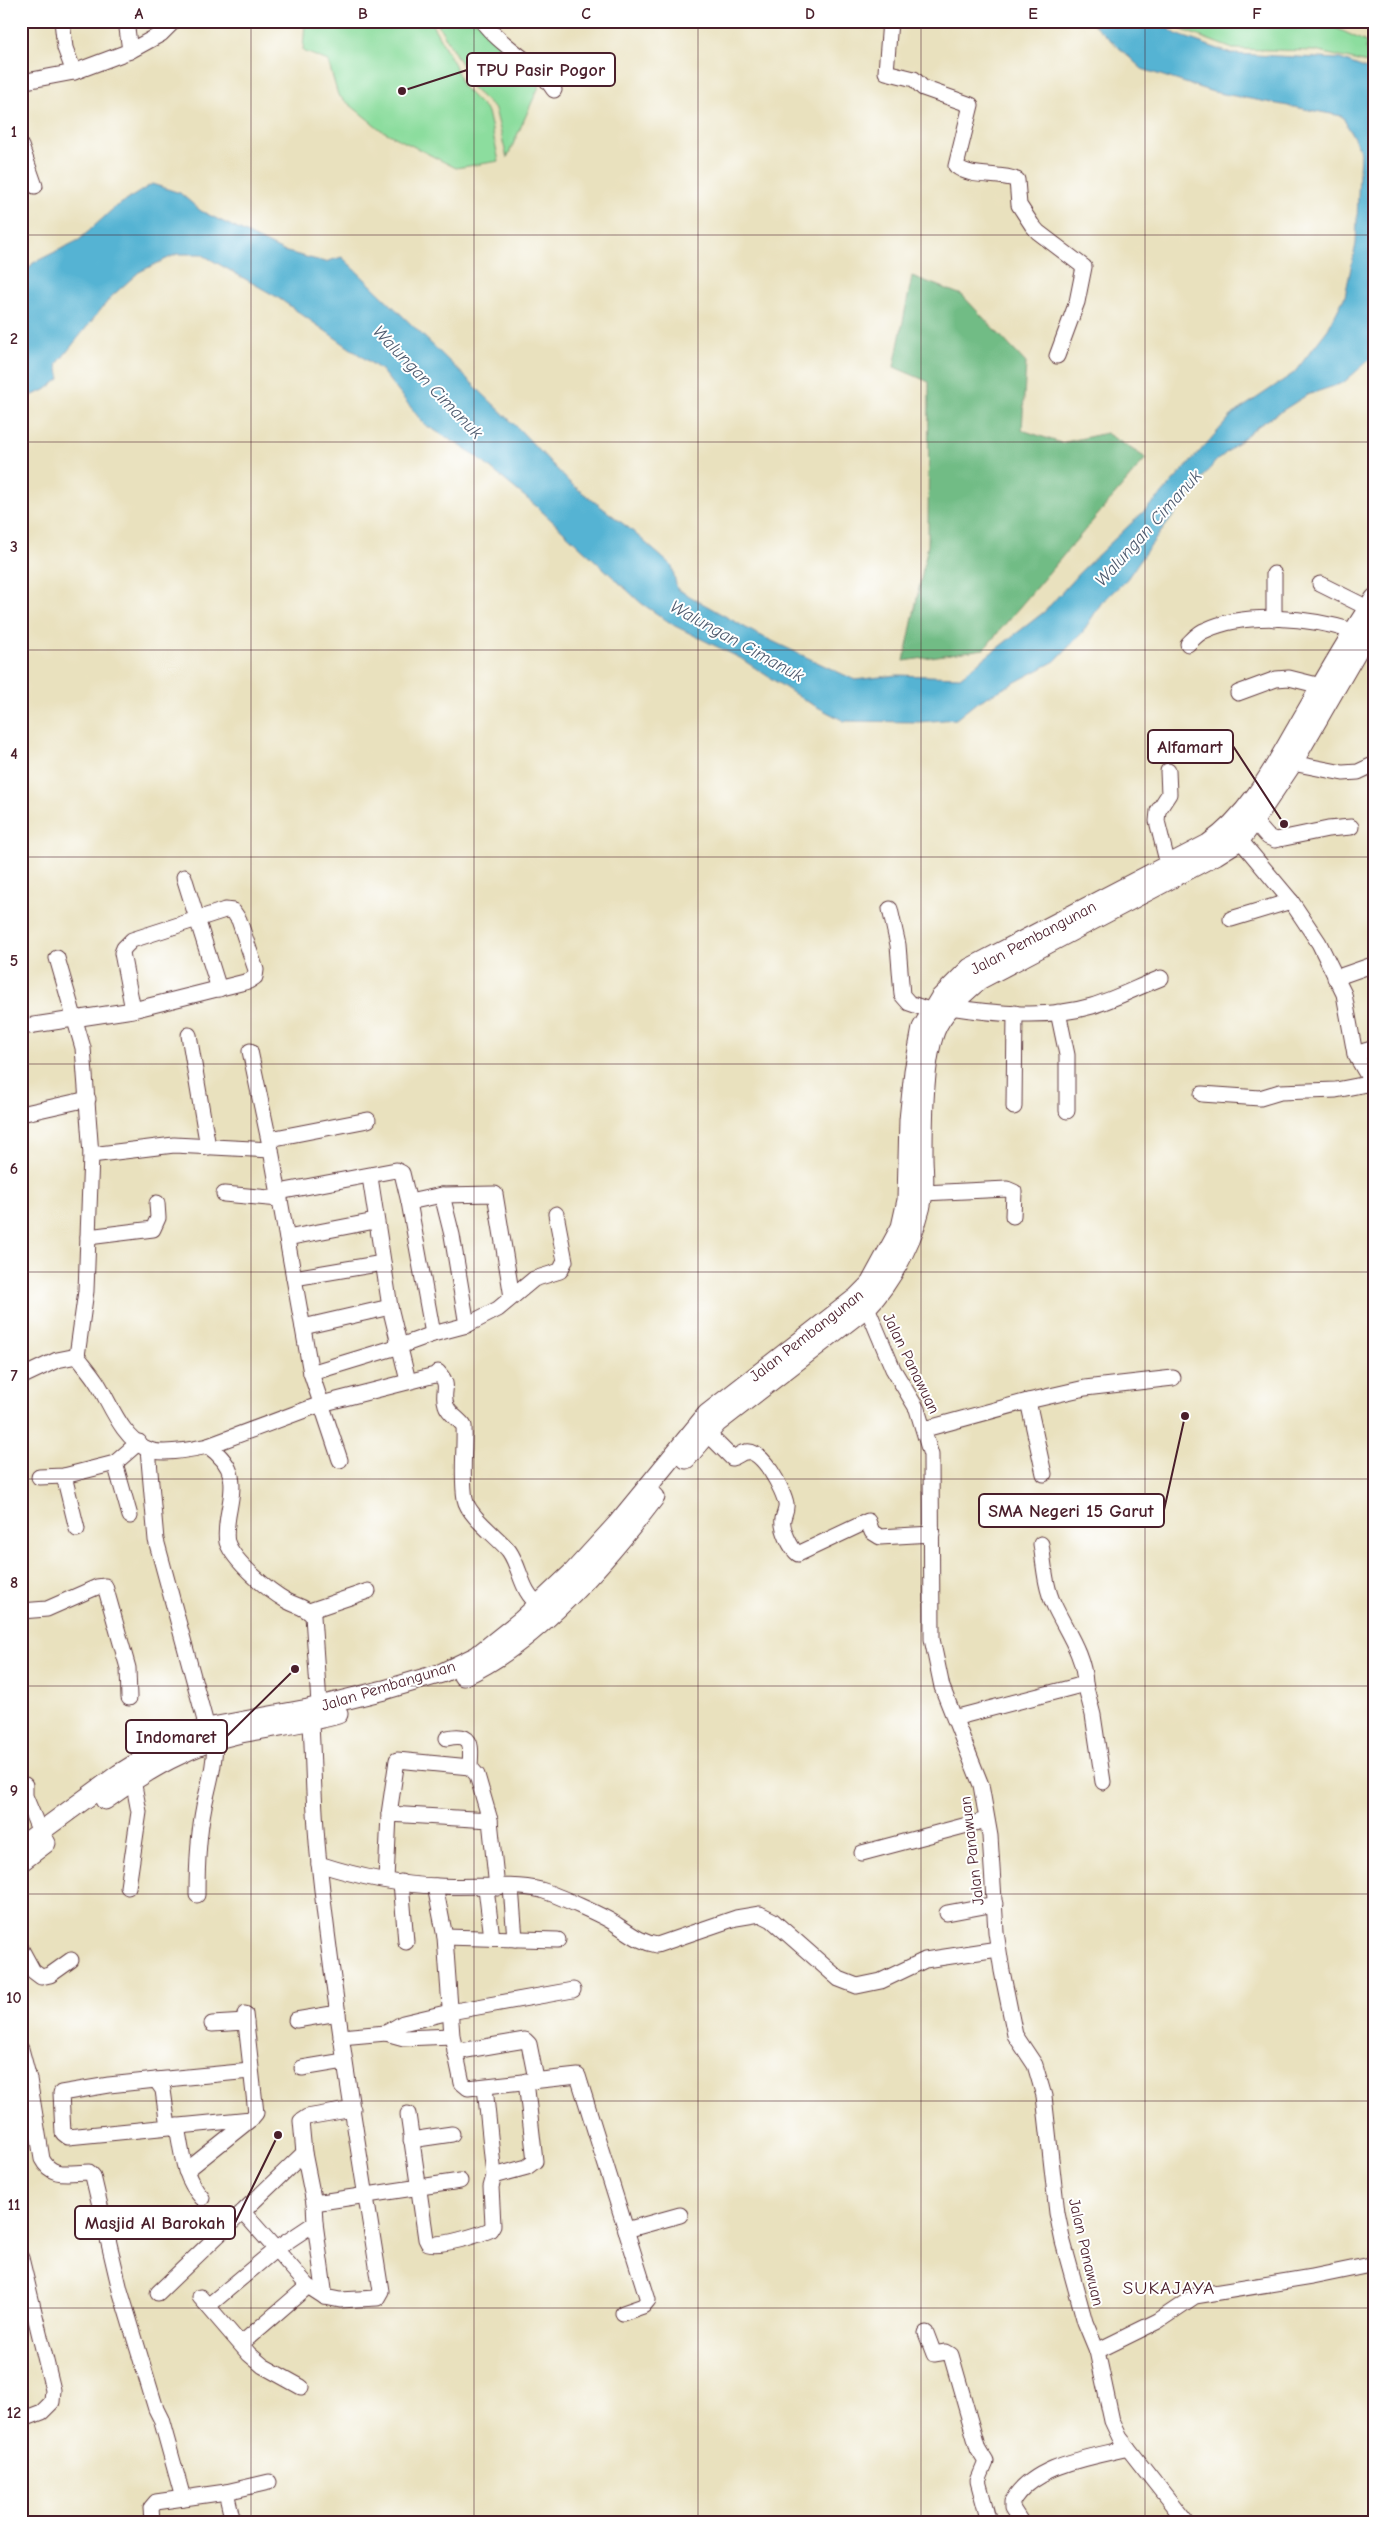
<svg xmlns="http://www.w3.org/2000/svg" width="1396" height="2543" font-family="'Comic Neue',sans-serif">
<style>
.green{fill:#8cdd9e;stroke:#6b7e64}
.forest{fill:#71bc85;stroke:#5e6e58}
.water{fill:#55b3d3;stroke:#50697f}
.lines{fill:none;stroke-linecap:round;stroke-linejoin:round}
.minor-casing{stroke:#623c41;stroke-width:17}
.major-casing{stroke:#623c41;stroke-width:21}
.minor{stroke:#fff;stroke-width:15}
.major{stroke:#fff;stroke-width:19}
.grid{fill:none;stroke:#4a1f2b;stroke-width:1;stroke-opacity:0.55}
.labels{text-anchor:middle;stroke-width:4;stroke-linejoin:round;paint-order:stroke}
.street-label{font-size:16px;fill:#4a1f2b;stroke:#fff}
.water-label{font-size:18px;font-style:italic;fill:#4e5a6e;stroke:#fff}
.quarter-label{font-size:19px;letter-spacing:1px;fill:#4a1f2b;stroke:#fff}
.leader{fill:none;stroke:#4a1f2b;stroke-width:2}
.callout-dot{fill:#4a1f2b;stroke:#fff;stroke-width:2}
.callout{fill:#fff;stroke:#4a1f2b;stroke-width:2}
.callout-label{font-size:18px;text-anchor:middle;font-weight:bold;fill:#4a1f2b}
.neatline{fill:none;stroke:#4a1f2b;stroke-width:2}
.grid-label{font-size:16px;text-anchor:middle;font-weight:bold;fill:#4a1f2b}
</style>
<rect width="100%" height="100%" fill="#fff"/>
<filter id="ink" filterUnits="userSpaceOnUse"><feTurbulence type="fractalNoise" baseFrequency=".02" numOctaves="2"/><feDisplacementMap in="SourceGraphic" scale="10" xChannelSelector="R" yChannelSelector="G"/><feConvolveMatrix kernelMatrix="1 2 1 2 8 2 1 2 1" color-interpolation-filters="sRGB"/></filter>
<filter id="wash" filterUnits="userSpaceOnUse"><feTurbulence type="fractalNoise" baseFrequency=".0096" numOctaves="4" result="noise"/><feDisplacementMap in="SourceGraphic" scale="20" xChannelSelector="R" yChannelSelector="G"/><feGaussianBlur stdDeviation="1.12" result="paint"/><feColorMatrix in="noise" values="0 0 0 0 0 0 0 0 0 0 0 0 0 0 0 0 0 1.4 0 .05"/><feComposite in="paint" operator="in"/></filter>
<g filter="url(#wash)">
<rect width="100%" height="100%" fill="#e9e1be"/>
<g class="green">
<path d="M305,21H430L455,65L462,86L488,112L499,161L456,168L381,130L338,95L328,61L303,51Z"/>
<path d="M436,21H480L541,82L507,158L495,109L470,86L463,67Z"/>
<path d="M1169,21H1321L1366,42L1367,63L1315,51L1233,49L1180,29Z"/>
</g>
<path class="forest" d="M912,276L962,295L1026,363L1022,430L1061,443L1106,433L1146,458L984,649L904,661L928,545L929,382L894,367Z"/>
<path class="water" d="M1090,21H1158L1176,34L1232,54L1340,59L1375,72V355L1343,383L1307,395L1258,426L1215,462L1147,550L1127,579L1102,602L1082,633L1055,661L976,703L956,719L919,722L844,721L804,700L740,658L675,626L641,603L536,506L472,453L424,424L381,370L277,297L201,254H177L139,272L111,297L57,364L60,379L45,390L21,400V279L33,263L79,240L114,208L152,184L180,193L201,211L283,251L325,262L342,257L519,429L570,483L630,529L672,566L677,589L755,633L855,680L897,675L960,677L1044,612L1080,572L1161,495L1233,414L1294,373L1328,329L1345,296L1356,244L1360,149L1342,116L1213,92L1142,69Z"/>
</g>
<g filter="url(#ink)">
<g class="lines">
<defs>
<g id="minor">
<path d="M62,21L65,48L74,72"/>
<path d="M482,21C502,48 536,62 554,90"/>
<path d="M890,21L886,72L914,79L923,88L971,105L956,166C972,179 999,172 1017,180L1019,205L1032,225L1038,232L1084,267L1077,302L1057,356"/>
<path d="M130,51L161,34L174,21"/>
<path d="M21,82L74,72L130,51L126,21"/>
<path d="M21,146L35,186"/>
<path d="M1274,574V619"/>
<path d="M1320,584L1368,608"/>
<path d="M1188,644C1193,639 1199,632 1206,630C1247,611 1311,618 1353,631"/>
<path d="M1238,693L1276,679L1289,678L1321,686"/>
<path d="M1282,761L1343,773L1358,772L1375,764"/>
<path d="M1168,771L1169,794L1158,811L1157,821L1168,865"/>
<path d="M1254,821L1268,837L1275,840L1328,829L1351,827"/>
<path d="M184,877L219,989"/>
<path d="M890,909L898,945L902,995L909,1003L932,1011"/>
<path d="M1231,919L1291,901"/>
<path d="M57,958L83,1048L91,1155L86,1291L77,1356"/>
<path d="M1335,978L1375,964"/>
<path d="M950,1007C995,1014 1048,1019 1092,1006C1115,999 1138,987 1161,978"/>
<path d="M1058,1012L1067,1055V1111"/>
<path d="M21,1027L133,1010L249,981L255,977L256,970L239,920L233,911L225,910L132,940L124,948L122,953L133,1010"/>
<path d="M189,1035L208,1147"/>
<path d="M250,1051L271,1150"/>
<path d="M1355,1054L1375,1048"/>
<path d="M1202,1094L1260,1098L1280,1092L1336,1090L1372,1083L1355,1054L1344,994L1319,943L1291,901L1240,840"/>
<path d="M1014,1107L1015,1013"/>
<path d="M21,1114L88,1099"/>
<path d="M270,1139L368,1120"/>
<path d="M91,1155L174,1145L271,1150L311,1373L340,1460"/>
<path d="M370,1177L390,1307L408,1381"/>
<path d="M279,1192L396,1170L402,1173L409,1202"/>
<path d="M923,1193L1007,1189L1014,1192L1013,1216"/>
<path d="M224,1194L280,1199"/>
<path d="M442,1195L452,1235L467,1325"/>
<path d="M88,1237L153,1229L158,1218L157,1203"/>
<path d="M287,1238L375,1221"/>
<path d="M294,1278L383,1263"/>
<path d="M860,1300L867,1307L893,1369L917,1409L931,1455L932,1639L942,1687L981,1785L990,1836L996,1932L1002,1971L1015,2035L1035,2065L1044,2096L1057,2213L1063,2242L1085,2322L1097,2351L1112,2421L1120,2438L1186,2522"/>
<path d="M303,1327L390,1307"/>
<path d="M433,1334L409,1202L442,1195L495,1194L512,1297"/>
<path d="M311,1373L400,1346L433,1334L467,1325L498,1309L534,1279L560,1271L565,1261L556,1214"/>
<path d="M21,1377L57,1360L77,1356C83,1364 90,1372 96,1381C110,1402 121,1437 147,1449C162,1456 192,1449 208,1446C237,1467 234,1483 228,1516C227,1524 225,1534 227,1542C234,1562 269,1591 287,1601C296,1606 306,1607 313,1616L320,1718"/>
<path d="M1028,1401L1085,1388L1173,1378"/>
<path d="M925,1429L1028,1401L1044,1474"/>
<path d="M708,1434L732,1458C737,1457 741,1452 746,1452C762,1448 784,1491 786,1504C787,1509 784,1514 783,1519C781,1528 791,1549 798,1554L868,1521L872,1532L880,1537L932,1534"/>
<path d="M208,1446L321,1404L435,1375L438,1372C452,1387 441,1390 446,1405C448,1413 459,1419 464,1426C465,1450 461,1475 465,1499C468,1516 499,1538 509,1551C521,1568 521,1593 539,1604"/>
<path d="M148,1449L156,1540L207,1728"/>
<path d="M115,1463L130,1516"/>
<path d="M64,1476L77,1529"/>
<path d="M39,1477L64,1476L115,1463L139,1442"/>
<path d="M21,1611L47,1609L97,1587L105,1586L128,1668L129,1698"/>
<path d="M309,1611L368,1591"/>
<path d="M1085,1684L1093,1715L1103,1782"/>
<path d="M310,1709C314,1763 313,1818 320,1872C335,2012 359,2151 381,2291L377,2298L340,2300L325,2297L315,2223L314,2203L304,2153L301,2121L307,2117L353,2109"/>
<path d="M954,1718L1085,1684C1084,1654 1066,1631 1054,1605C1045,1587 1044,1563 1041,1544"/>
<path d="M447,1738C474,1732 471,1746 470,1767L477,1775L490,1820"/>
<path d="M25,1785V1796L40,1832"/>
<path d="M389,1814L490,1820L497,1888"/>
<path d="M862,1853L986,1820"/>
<path d="M319,1864C356,1876 399,1885 438,1886C470,1888 511,1883 541,1890C554,1894 607,1917 617,1925C631,1934 640,1942 657,1945L736,1918L760,1914L772,1920L839,1979L857,1986L881,1981L925,1960L998,1949"/>
<path d="M386,1880L389,1814L397,1760L470,1767"/>
<path d="M401,1882L406,1942"/>
<path d="M435,1886L445,1937L452,2036L462,2083L468,2088L578,2076L648,2300L643,2306L623,2313"/>
<path d="M128,1887L139,1812L133,1780"/>
<path d="M511,1887L515,1939"/>
<path d="M486,1888L492,1938"/>
<path d="M197,1895C197,1865 198,1836 204,1806C209,1783 215,1765 215,1741"/>
<path d="M947,1913L995,1904"/>
<path d="M445,1937L558,1940"/>
<path d="M21,1949L33,1971L41,1977L50,1975L71,1960"/>
<path d="M296,2020L338,2013"/>
<path d="M212,2024L246,2022"/>
<path d="M386,2033L403,2023L450,2012L573,1990"/>
<path d="M341,2037L386,2033L404,2038L452,2036"/>
<path d="M21,2049L29,2079L42,2159C52,2179 70,2172 89,2172L93,2176L120,2290L156,2409L161,2419L183,2498"/>
<path d="M455,2052L525,2040L529,2044L536,2079"/>
<path d="M302,2068L344,2061"/>
<path d="M156,2080L250,2071"/>
<path d="M408,2114L426,2239L428,2243C441,2247 478,2235 490,2230L493,2225L491,2187L494,2176L485,2087"/>
<path d="M177,2126C182,2153 183,2177 202,2198"/>
<path d="M168,2127L163,2090L156,2080L109,2085L61,2093L63,2133L68,2137L251,2119L256,2113L245,2014"/>
<path d="M411,2140L452,2134"/>
<path d="M186,2171L251,2119"/>
<path d="M494,2176L527,2167L535,2161L526,2081"/>
<path d="M314,2203L460,2181"/>
<path d="M243,2212L308,2286L325,2297"/>
<path d="M626,2230L680,2215"/>
<path d="M21,2258L53,2390L52,2402L42,2412L21,2420"/>
<path d="M158,2293L304,2153"/>
<path d="M200,2297L249,2354L263,2366L301,2387"/>
<path d="M208,2306L276,2249L315,2223"/>
<path d="M926,2333L934,2354L946,2352L951,2355L978,2449L986,2462L978,2481L989,2522"/>
<path d="M241,2344L308,2286"/>
<path d="M1097,2351L1158,2321L1195,2296L1312,2277L1375,2264"/>
<path d="M226,2492L233,2522"/>
<path d="M152,2522L151,2508L156,2502L226,2492L269,2482"/>
<path d="M1021,2522L1012,2508V2502C1034,2464 1089,2458 1128,2448"/>
</g>
<g id="major">
<path d="M686,1459L717,1423L867,1307C893,1280 918,1232 923,1194C925,1181 923,1168 923,1156C923,1122 923,1063 935,1031C943,1010 963,995 979,980L1216,855L1240,840L1254,821L1292,764L1375,620"/>
<path d="M463,1676C535,1644 607,1560 655,1497"/>
<path d="M105,1800C147,1770 190,1744 241,1733C274,1726 306,1723 338,1714"/>
<path d="M21,1846L119,1774L174,1740L207,1728L308,1709L384,1690L442,1673L477,1656L522,1620L573,1572L617,1524L707,1414L857,1297L870,1284L901,1227L907,1200L909,1120L914,1071L922,1028L940,998L970,968L1208,844C1249,816 1274,768 1298,726C1323,683 1347,639 1375,598"/>
<path d="M21,1862L46,1843"/>
</g>
</defs>
<use href="#minor" class="minor-casing"/>
<use href="#major" class="major-casing"/>
<use href="#minor" class="minor"/>
<use href="#major" class="major"/>
</g>
</g>
<path class="grid" d="M251,21V2522M474,21V2522M698,21V2522M921,21V2522M1145,21V2522M21,235H1375M21,442H1375M21,650H1375M21,857H1375M21,1064H1375M21,1272H1375M21,1479H1375M21,1686H1375M21,1894H1375M21,2101H1375M21,2308H1375"/>
<g class="labels">
<g class="street-label">
<text transform="translate(1033 937) rotate(-28)" y="6">Jalan Pembangunan</text>
<text transform="translate(806 1335) rotate(-38)" y="6">Jalan Pembangunan</text>
<text transform="translate(912 1363) rotate(64)" y="6">Jalan Panawuan</text>
<text transform="translate(388 1685) rotate(-17)" y="6">Jalan Pembangunan</text>
<text transform="translate(971 1851) rotate(-97)" y="6">Jalan Panawuan</text>
<text transform="translate(1087 2252) rotate(77)" y="6">Jalan Panawuan</text>
</g>
<g class="water-label">
<text transform="translate(428 382) rotate(46)" y="6">Walungan Cimanuk</text>
<text transform="translate(1148 528) rotate(-48)" y="6">Walungan Cimanuk</text>
<text transform="translate(737 641) rotate(29)" y="6">Walungan Cimanuk</text>
</g>
<g class="quarter-label">
<text x="1169" y="2294">SUKAJAYA</text>
</g>
</g>
<path class="leader" d="M402 91L467 70M1284 824L1233 746M1185 1416L1164 1510M295 1669L227 1736M278 2135L235 2223"/>
<g class="callout-dot">
<circle cx="402" cy="91" r="5"/>
<circle cx="1284" cy="824" r="5"/>
<circle cx="1185" cy="1416" r="5"/>
<circle cx="295" cy="1669" r="5"/>
<circle cx="278" cy="2135" r="5"/>
</g>
<g class="callout">
<rect x="467" y="53" width="148" height="33" rx="5"/>
<rect x="1148" y="730" width="85" height="33" rx="5"/>
<rect x="979" y="1494" width="185" height="33" rx="5"/>
<rect x="126" y="1720" width="101" height="33" rx="5"/>
<rect x="75" y="2206" width="160" height="33" rx="5"/>
</g>
<g class="callout-label">
<text x="541" y="76">TPU Pasir Pogor</text>
<text x="1190" y="753">Alfamart</text>
<text x="1071" y="1517">SMA Negeri 15 Garut</text>
<text x="176" y="1743">Indomaret</text>
<text x="155" y="2229">Masjid Al Barokah</text>
</g>
<rect width="1396" height="2543" fill="none" stroke="#fff" stroke-width="55"/>
<rect x="28" y="28" width="1340" height="2488" class="neatline"/>
<g class="grid-label">
<text x="139" y="19">A</text>
<text x="363" y="19">B</text>
<text x="586" y="19">C</text>
<text x="810" y="19">D</text>
<text x="1033" y="19">E</text>
<text x="1257" y="19">F</text>
<text x="14" y="137">1</text>
<text x="14" y="344">2</text>
<text x="14" y="552">3</text>
<text x="14" y="759">4</text>
<text x="14" y="966">5</text>
<text x="14" y="1174">6</text>
<text x="14" y="1381">7</text>
<text x="14" y="1588">8</text>
<text x="14" y="1796">9</text>
<text x="14" y="2003">10</text>
<text x="14" y="2210">11</text>
<text x="14" y="2418">12</text>
</g>
</svg>
